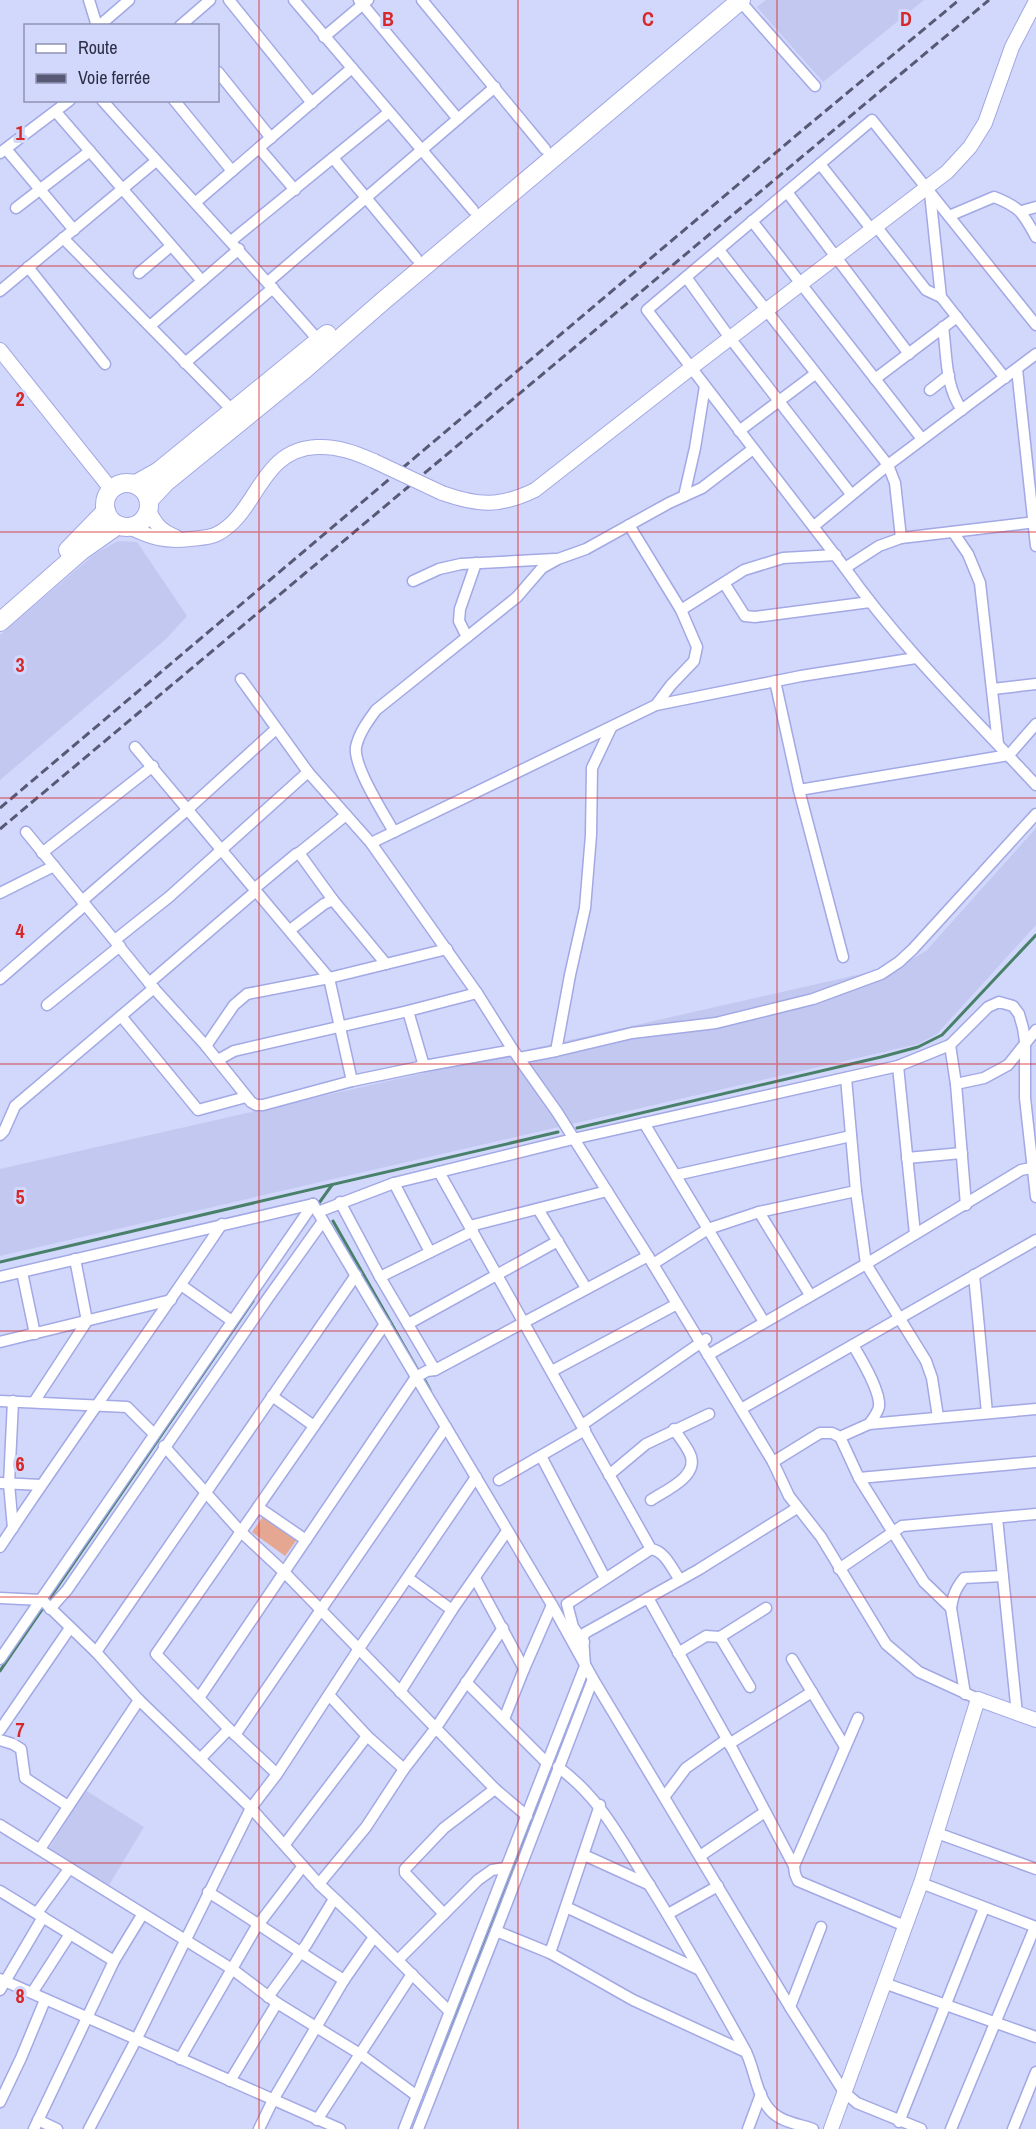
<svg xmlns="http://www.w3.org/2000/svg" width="1036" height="2129" font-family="'Archivo Narrow',sans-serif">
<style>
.built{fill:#c2c8ef}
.green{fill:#e5a792}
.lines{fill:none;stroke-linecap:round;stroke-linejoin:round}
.stream{stroke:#49806a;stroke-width:3}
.minor-casing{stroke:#a2a9e4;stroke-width:13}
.tertiary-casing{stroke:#a2a9e4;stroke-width:16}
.trunk-casing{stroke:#a2a9e4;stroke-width:20}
.minor{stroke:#fff;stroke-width:10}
.tertiary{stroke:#fff;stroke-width:14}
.trunk{stroke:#fff;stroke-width:18}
.rail{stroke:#575975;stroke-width:3;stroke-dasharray:9 4.5;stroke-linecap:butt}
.tertiary-bridge-casing{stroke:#a2a9e4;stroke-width:16;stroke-linecap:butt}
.tertiary-bridge{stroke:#fff;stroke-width:14}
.grid{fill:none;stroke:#d62828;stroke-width:1.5;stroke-opacity:0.55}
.grid-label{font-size:20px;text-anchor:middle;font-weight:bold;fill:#d62828;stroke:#d2d7fc;stroke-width:6;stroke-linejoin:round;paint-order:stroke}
</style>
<rect width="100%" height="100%" fill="#d2d7fc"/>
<g class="built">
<path d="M766,0H924L823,82L757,7Z"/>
<path d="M118,541L137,542L187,616L166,639L0,780V635L96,553Z"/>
<path d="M1036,828V925L937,1034L918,1044L0,1256V1169L901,965L926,951Z"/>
<path d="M85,1790L144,1827L109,1885L49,1849Z"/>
</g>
<path class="green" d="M265,1514L298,1538L285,1556L252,1532Z"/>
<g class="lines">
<g class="stream">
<path d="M577,1128L881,1057L918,1047L942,1035L1036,935"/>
<path d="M319,1203L332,1185"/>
<path d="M333,1221L419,1372"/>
<path d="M0,1262L558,1132"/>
<path d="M423,1377L430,1390"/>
<path d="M0,1671L253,1301"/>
<path d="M432,2080L571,1716"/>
</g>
<defs>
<g id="minor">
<path d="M89,0L97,26"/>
<path d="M229,0L312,103"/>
<path d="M294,0L473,210"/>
<path d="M359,0L458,119"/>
<path d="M422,0L545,149"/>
<path d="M740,1L815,86"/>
<path d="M99,26L129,0"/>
<path d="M180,26L210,0"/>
<path d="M324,37L368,0"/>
<path d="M218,72L271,138"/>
<path d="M102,100C174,181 248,259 319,341"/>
<path d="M174,100L232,171"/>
<path d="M56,112L202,281"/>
<path d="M259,148L295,190"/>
<path d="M6,149L74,230"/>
<path d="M0,153L70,100"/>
<path d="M333,158L416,258"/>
<path d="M820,164L872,230"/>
<path d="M787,192L909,354"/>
<path d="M930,193L941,297"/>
<path d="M196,202L352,68"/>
<path d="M16,208L90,151"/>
<path d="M1022,211L1036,207"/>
<path d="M949,216L994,197C1020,207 1023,213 1036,237"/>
<path d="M752,221L922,439"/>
<path d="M876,226L926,290L941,297L1005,378"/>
<path d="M63,238L233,411"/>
<path d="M231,241L389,112"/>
<path d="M719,250L888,465L895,483L901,538"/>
<path d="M28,267L105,364"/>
<path d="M139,273L171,246"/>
<path d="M686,277L730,338L851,494"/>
<path d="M268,282L495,87"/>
<path d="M0,291L156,161"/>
<path d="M1036,325L872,120L647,310L845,568C901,647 970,714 1036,785"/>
<path d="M150,326L239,249"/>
<path d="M943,327C947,356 945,386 962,410"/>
<path d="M185,363L273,288"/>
<path d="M1017,369L1036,546"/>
<path d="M875,379L957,317"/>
<path d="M930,390L949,375"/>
<path d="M739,431L815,374"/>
<path d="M684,496L695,448L705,386"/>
<path d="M629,525L681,610L697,647L694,661L671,685L656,705"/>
<path d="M814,526L888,465L1036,354"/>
<path d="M953,532L968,554L980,583L998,744"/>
<path d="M845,568L879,546L901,538L1036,522"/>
<path d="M413,581L439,569L461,564L555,559"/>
<path d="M724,583L745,616L755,617L870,602"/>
<path d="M681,610L744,570L783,558L836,555"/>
<path d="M467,637L459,621L460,609L476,563"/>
<path d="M241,679L308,772L371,843L477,993L513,1050L557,1112L648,1256L773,1462L789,1496L821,1537L886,1644L919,1672L978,1699"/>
<path d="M775,681L799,790L843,957"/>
<path d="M993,689L1036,684"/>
<path d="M135,747L329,978L352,1081"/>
<path d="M799,790L1009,755L1036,724"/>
<path d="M26,832L150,984L206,1046L251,1102L256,1105H263L352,1081L424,1066L408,1011"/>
<path d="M394,832C384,814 353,766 356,747C359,733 368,721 376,710L517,597L542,568L558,559L586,549L669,503L702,488L753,449"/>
<path d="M371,843L656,705L801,676L916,658"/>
<path d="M42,853L153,766"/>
<path d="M299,853L346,815"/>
<path d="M254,889L296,854L299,853L333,900L386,964"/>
<path d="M0,893L54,866"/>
<path d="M82,901L187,810L276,729"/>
<path d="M290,930L324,904L333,900"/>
<path d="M115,940L169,897L308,772"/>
<path d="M0,979L85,905"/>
<path d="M149,983L256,891"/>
<path d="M47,1005L120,946"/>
<path d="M121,1016L198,1110L246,1097"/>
<path d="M950,1045L956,1084L966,1205"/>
<path d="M206,1046L234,1005L247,994L329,978L447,949"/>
<path d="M556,1051L570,975L585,908L591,835L592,768L611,728"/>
<path d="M519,1058L556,1051L632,1033L716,1023L813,999L881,974L899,962L913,949L1036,814"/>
<path d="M218,1060L234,1051L408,1011L477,993"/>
<path d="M424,1066L513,1050"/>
<path d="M898,1066L915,1234"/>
<path d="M846,1078L856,1191L866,1264L926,1361L932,1378L938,1417"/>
<path d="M956,1084L984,1078L1008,1065L1036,1030"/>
<path d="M644,1123L764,1322"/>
<path d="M0,1135L4,1131L15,1106L154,988"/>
<path d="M907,1158L962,1153"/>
<path d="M439,1172L651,1549C665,1551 672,1569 680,1580"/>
<path d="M676,1175L851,1136"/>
<path d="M394,1183L430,1252"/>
<path d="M340,1202L380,1277L435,1370L648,1256"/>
<path d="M313,1204L552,1605L593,1679L790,2007L844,2092L857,2103L921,2129"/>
<path d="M538,1209L586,1288"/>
<path d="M318,1212L394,1183L573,1139L898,1066L950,1045L988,1007L999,1002L1013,1006L1019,1014L1023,1028L1025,1041V1098L1036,1197"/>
<path d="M759,1212L810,1295"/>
<path d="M470,1226L607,1191"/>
<path d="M653,1264L708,1229L759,1212L856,1191"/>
<path d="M22,1272L35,1334"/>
<path d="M974,1275L987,1413"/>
<path d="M0,1277L313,1204"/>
<path d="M380,1277L473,1231"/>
<path d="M181,1285L232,1321"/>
<path d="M408,1324L558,1241"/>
<path d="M0,1342L171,1300"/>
<path d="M853,1345C861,1359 881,1391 879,1407C877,1414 873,1419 869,1424"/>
<path d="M708,1355L866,1264L1021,1170L1031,1168"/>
<path d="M552,1371L677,1304"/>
<path d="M272,1396L314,1426"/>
<path d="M0,1401L127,1407L154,1434"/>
<path d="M34,1402L87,1321L75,1259"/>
<path d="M741,1409L1036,1240"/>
<path d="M582,1425L706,1339"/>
<path d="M840,1437L859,1478L924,1582L951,1608"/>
<path d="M164,1446L241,1532L284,1572L495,1789L527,1816"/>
<path d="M541,1456L605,1578"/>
<path d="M773,1462L820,1433H832L840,1437L869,1424L1036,1409"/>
<path d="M609,1475L646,1444L709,1414"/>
<path d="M859,1478L1036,1462"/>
<path d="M499,1480L585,1430"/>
<path d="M0,1483L41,1485"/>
<path d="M651,1500C666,1490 700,1476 690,1454C686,1445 679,1437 674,1429"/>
<path d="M258,1507L306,1540"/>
<path d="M997,1518L1017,1714"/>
<path d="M13,1528L9,1484L13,1401"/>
<path d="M0,1547C72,1438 149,1333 222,1224"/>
<path d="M839,1569L902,1526L1036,1514"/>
<path d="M408,1578L452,1610"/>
<path d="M475,1578L524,1669L504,1719"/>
<path d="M0,1598L42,1600L96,1652L139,1700L251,1808L319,1884L356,1919L449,2011"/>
<path d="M648,1598L727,1739L794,1866"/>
<path d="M50,1609L67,1590L268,1298L323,1221"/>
<path d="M720,1637L766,1608"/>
<path d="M584,1642L573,1627L567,1604L651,1549"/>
<path d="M96,1652L356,1275"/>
<path d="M678,1653L706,1636L720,1637L750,1687"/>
<path d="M0,1659L313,1204"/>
<path d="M792,1659L845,1747"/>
<path d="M524,1669L552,1605"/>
<path d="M466,1682L547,1763"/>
<path d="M400,1692L452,1610L507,1531"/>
<path d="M965,1694L951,1608C953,1595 956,1588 964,1578L1003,1576"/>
<path d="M329,1695L367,1736L404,1769"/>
<path d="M199,1698L416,1377L427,1371L435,1370"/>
<path d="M858,1718L794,1866L795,1874L798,1881L905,1926"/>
<path d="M0,1730L70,1628"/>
<path d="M235,1735L446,1427"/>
<path d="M0,1740L13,1744L21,1749L25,1778L68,1806"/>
<path d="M729,1744L812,1692"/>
<path d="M201,1758L229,1729"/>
<path d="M558,1767C599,1797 619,1836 645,1878C680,1933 712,1991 744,2048C755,2067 755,2094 771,2111C781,2122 799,2124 813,2129"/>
<path d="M277,1774L229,1729L156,1654L385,1324"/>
<path d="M665,1796L686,1768L727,1739"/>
<path d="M0,1825L232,1969L277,2003L360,2054L417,2096"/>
<path d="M937,1833L1036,1869"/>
<path d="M285,1844L367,1736"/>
<path d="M40,1849L139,1700"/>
<path d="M584,1855L650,1885"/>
<path d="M700,1856L765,1812"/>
<path d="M921,1883L1036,1927"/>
<path d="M319,1884L366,1827L404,1769L435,1729L503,1628"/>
<path d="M0,1891L114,1961"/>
<path d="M208,1892C254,1920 298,1952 344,1980"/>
<path d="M566,1907L700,1970"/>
<path d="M37,1913L69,1869"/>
<path d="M444,1914L405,1873V1869L444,1828L495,1789"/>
<path d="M668,1914L718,1886"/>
<path d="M496,1931L550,1953L633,2000L746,2052"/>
<path d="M550,1953L600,1805"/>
<path d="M398,1960L478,1880L492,1870L505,1868"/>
<path d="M0,1979L340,2129"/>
<path d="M884,1983L1036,2037"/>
<path d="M0,1990L43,1917"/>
<path d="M32,1993L70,1934"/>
<path d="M268,1997L306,1945L334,1899"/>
<path d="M790,2007L821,1927"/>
<path d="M180,2059L255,1929L303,1866"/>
<path d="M230,2081L277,2003"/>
<path d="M0,2102L21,2058L45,2000"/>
<path d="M38,2120L57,2129"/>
<path d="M317,2120L412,1974"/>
<path d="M899,2122L984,1908"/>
<path d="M34,2129L114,1961L142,1915"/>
<path d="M89,2129L137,2038L251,1808L277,1774L358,1650L476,1477"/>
<path d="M259,2129L273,2100L344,1980L374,1937"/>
<path d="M404,2129L585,1666L583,1637L585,1633L698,1570L797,1508"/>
<path d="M418,2129L496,1931L593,1679"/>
<path d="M748,2129L761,2094"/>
<path d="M951,2129L1035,1927"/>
<path d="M1013,2129L1036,2072"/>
</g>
<g id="tertiary">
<path d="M0,350L111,489"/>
<path d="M442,493C479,506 500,507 535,490L691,368L947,172L970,147L985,123L1012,47L1036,1"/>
<path d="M149,511C156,525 161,531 176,537"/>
<path d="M129,527C152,538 165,542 190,539C199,538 209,538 217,534C258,513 260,449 317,447C338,446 356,453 374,461"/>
<path d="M831,2129L921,1883L978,1699L1036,1720"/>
</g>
<g id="trunk">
<circle cx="127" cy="505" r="22"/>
<path d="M136,484L159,471L327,334"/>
<path d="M149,500L166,482L305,369L383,301L741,0"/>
<path d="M68,550L106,511"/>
<path d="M0,622L81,551L118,525"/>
</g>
</defs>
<use href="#minor" class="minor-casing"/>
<use href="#tertiary" class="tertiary-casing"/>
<use href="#trunk" class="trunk-casing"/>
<use href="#minor" class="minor"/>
<use href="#tertiary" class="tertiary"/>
<use href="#trunk" class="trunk"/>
<g class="rail">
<path d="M0,808L805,128L959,0"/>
<path d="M0,829L989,0"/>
</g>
<defs>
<path id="tertiary-bridge" d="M374,461L442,493"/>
</defs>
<use href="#tertiary-bridge" class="tertiary-bridge-casing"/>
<use href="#tertiary-bridge" class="tertiary-bridge"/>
</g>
<path class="grid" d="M259,0V2129M518,0V2129M777,0V2129M0,266H1036M0,532H1036M0,798H1036M0,1064H1036M0,1331H1036M0,1597H1036M0,1863H1036"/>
<g class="grid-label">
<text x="388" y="26">B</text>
<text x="648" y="26">C</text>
<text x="906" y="26">D</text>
<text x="20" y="140">1</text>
<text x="20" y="406">2</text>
<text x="20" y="672">3</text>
<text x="20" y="938">4</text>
<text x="20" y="1204">5</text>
<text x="20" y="1471">6</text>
<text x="20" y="1737">7</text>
<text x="20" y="2003">8</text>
</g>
<rect x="24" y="24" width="195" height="78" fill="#d2d7fc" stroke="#9093b3" stroke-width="1.5"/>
<rect x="36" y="44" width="30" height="9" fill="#ffffff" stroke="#9093b3" stroke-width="1.5"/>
<text x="78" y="54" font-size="18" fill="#2c2e46">Route</text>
<rect x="36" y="74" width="30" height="9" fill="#575975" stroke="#9093b3" stroke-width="1.5"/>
<text x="78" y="84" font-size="18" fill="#2c2e46">Voie ferrée</text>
</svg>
